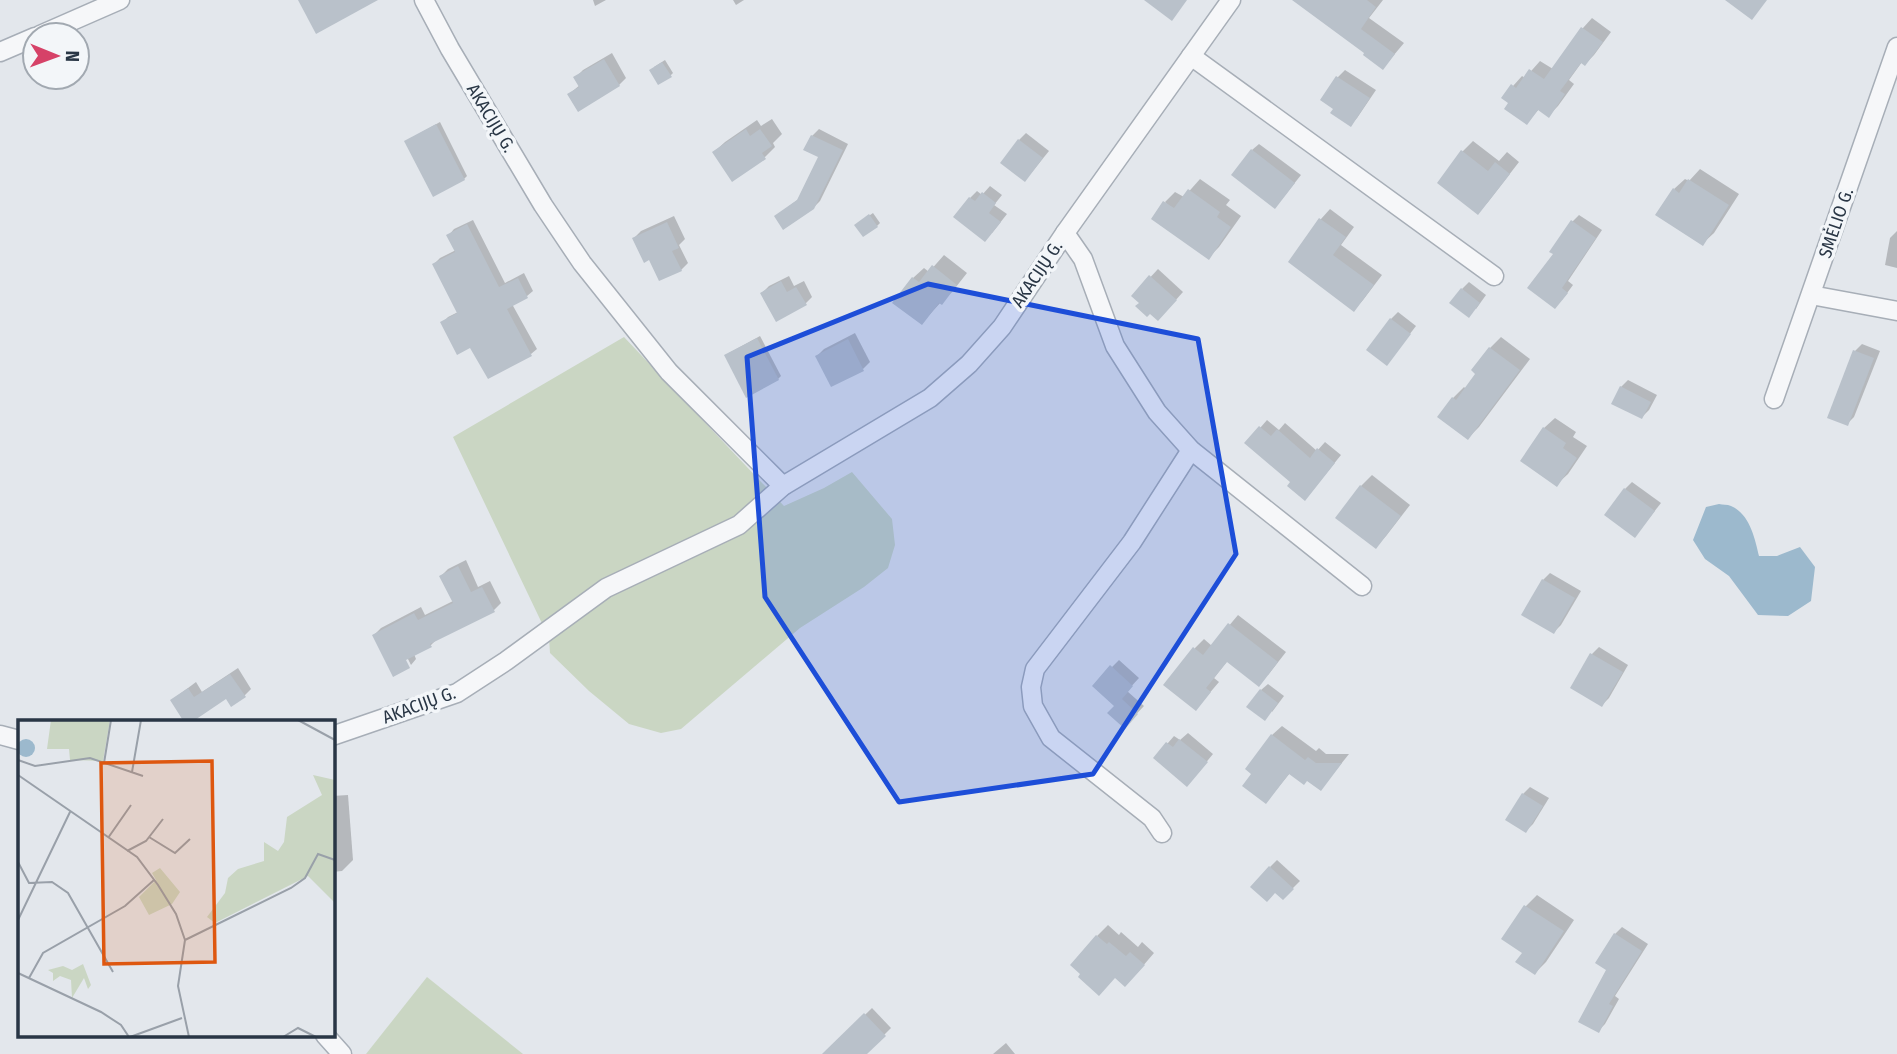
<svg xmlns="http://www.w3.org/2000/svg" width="1897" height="1054" font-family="'Fira Sans Condensed',sans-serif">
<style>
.green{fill:#cad6c3}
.water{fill:#9cb9cd}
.shadow{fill:#0003}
.building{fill:#b9c1ca}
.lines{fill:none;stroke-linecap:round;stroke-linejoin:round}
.street-casing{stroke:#a7aeb7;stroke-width:21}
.street{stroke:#f6f7f9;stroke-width:18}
.marked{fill:#1d4ed8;fill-opacity:0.2;stroke:#1d4ed8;stroke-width:5;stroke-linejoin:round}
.labels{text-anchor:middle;stroke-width:7;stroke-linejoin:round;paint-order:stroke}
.street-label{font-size:18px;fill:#293645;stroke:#f3f6f9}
.inset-road{fill:none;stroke:#99a0a9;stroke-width:2}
.view{fill:#de570f;fill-opacity:0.15;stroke:#de570f;stroke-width:3.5}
.inset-edge{fill:none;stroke:#293645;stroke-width:3.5}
</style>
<rect width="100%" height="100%" fill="#e3e7ec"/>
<g class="green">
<path d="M624,337L784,506L824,488L852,472L892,519L895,545L888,568L864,587L800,628L681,729L661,733L629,724L589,691L550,653L549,638L453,437Z"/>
<path d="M427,977L523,1054H366Z"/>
</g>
<path class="water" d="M1719,504C1723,505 1727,504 1731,506C1750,514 1755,539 1759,556H1777L1800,547L1815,567L1811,601L1788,616L1758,615L1729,576L1705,559L1693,540L1706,507Z"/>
<g class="shadow">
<path d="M593,0H606L595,6Z"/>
<path d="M733,0H744L736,5Z"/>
<path d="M1309,0H1383L1369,18L1404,43L1383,68Z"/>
<path d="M1592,18L1611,32L1594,55L1585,64L1582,62L1569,80L1574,84L1558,106L1549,115L1539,109L1527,123L1511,103L1513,86L1522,76L1525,78L1540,61L1553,69L1583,28Z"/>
<path d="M612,53L626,78L619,85L569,94L580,85L576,77L583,70Z"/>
<path d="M665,60L673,73L670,76L654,67Z"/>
<path d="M1345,70L1376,90L1357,118L1350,125L1335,109L1322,100L1338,77Z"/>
<path d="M772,119L782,134L773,143L775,147L765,157L714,152L725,142L757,120L761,126Z"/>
<path d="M440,122L467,176L464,179L406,141Z"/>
<path d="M819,129L848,144L820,201L813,208L776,216L800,198L821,156L812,136Z"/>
<path d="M1026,133L1049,151L1032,172L1019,140Z"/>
<path d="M1473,141L1499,161L1507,152L1519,162L1488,202L1478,213L1462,152Z"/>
<path d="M1259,144L1301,175L1282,199L1252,150Z"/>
<path d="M1700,169L1739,194L1714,233L1703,243L1674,189L1685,179L1689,181Z"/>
<path d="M1200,179L1230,200L1226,205L1241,216L1219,247L1209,257L1165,202L1175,192L1184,197Z"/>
<path d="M990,186L1002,195L994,205L1007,214L992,233L970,198L977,191L982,195Z"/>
<path d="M1330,209L1354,227L1341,245L1382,275L1363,300L1354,310L1290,261L1321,219Z"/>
<path d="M873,213L880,223L877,226L860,222Z"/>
<path d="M1579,215L1602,230L1568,281L1573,285L1562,300L1556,254L1572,222Z"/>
<path d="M674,216L685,239L679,245L688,263L681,270L650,258L634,238L641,231Z"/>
<path d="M473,220L505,283L524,273L533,291L527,296L512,304L537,349L531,354L471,345L442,323L448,317L458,312L434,264L440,258L456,250L449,235L454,229Z"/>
<path d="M1897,231V268L1885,265L1890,238Z"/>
<path d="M944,255L967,273L952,292L941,302L922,323L913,278L924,268L929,272Z"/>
<path d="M1158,269L1183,292L1165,312L1141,303L1133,296Z"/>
<path d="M789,276L794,286L804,281L812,297L805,304L762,293L769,286Z"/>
<path d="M1469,282L1486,295L1476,309L1462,289Z"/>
<path d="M1398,312L1416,326L1393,356L1391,319Z"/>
<path d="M855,333L870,362L863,369L817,356L824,349Z"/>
<path d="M760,336L781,376L778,379L729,353Z"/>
<path d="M1501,337L1530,359L1479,427L1468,438L1440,416L1453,398L1464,387L1466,389L1478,373L1490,348Z"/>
<path d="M1862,344L1880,351L1854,417L1847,424L1855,351Z"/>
<path d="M1628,380L1657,395L1649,410L1642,417L1621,387Z"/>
<path d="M1555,418L1576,432L1573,437L1587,446L1568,474L1557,484L1544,428Z"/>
<path d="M1267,420L1279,430L1285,423L1317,451L1325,442L1341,455L1312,491L1292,482L1247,443Z"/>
<path d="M1372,475L1410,505L1386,536L1376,547L1361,486Z"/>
<path d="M1632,482L1661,503L1635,536L1625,489Z"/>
<path d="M466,560L478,587L490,581L501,603L494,610L438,638L431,645L414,654L416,659L411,665L404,651L374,635L381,628L421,607L425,615L453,601L441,576L448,569Z"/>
<path d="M1550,573L1581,591L1561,625L1554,632L1543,580Z"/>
<path d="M1238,615L1286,652L1268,675L1228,660L1214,678L1219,682L1196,709L1195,648L1204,639L1212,646Z"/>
<path d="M1599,647L1628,665L1609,698L1602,705L1592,654Z"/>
<path d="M1119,660L1139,678L1127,691L1144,706L1125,726L1117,705L1112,667Z"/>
<path d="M238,668L251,689L244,696L172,700L196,682L202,692Z"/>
<path d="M1268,684L1284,696L1272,712L1261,690Z"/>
<path d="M1282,726L1316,751L1319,748L1326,754H1349L1321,789L1308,779L1290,773L1266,802L1253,773L1272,735Z"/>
<path d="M1188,733L1213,754L1194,777L1155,758L1174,736L1180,740Z"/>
<path d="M1530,787L1549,798L1533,824L1526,831L1507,819L1523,794Z"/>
<path d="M348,795L353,860L342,871L332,872V796Z"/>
<path d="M1277,860L1300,881L1283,898L1270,867Z"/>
<path d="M1537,895L1574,920L1546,962L1535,973L1524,952L1504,939L1526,906Z"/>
<path d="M1108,925L1119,935L1121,932L1138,947L1142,942L1154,953L1136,974L1097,936Z"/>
<path d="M1622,927L1648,944L1615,996L1619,999L1605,1024L1598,1031L1615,934Z"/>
<path d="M872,1008L891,1028L865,1054H828L826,1053Z"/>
<path d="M1006,1043L1015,1054H992H993Z"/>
</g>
<g class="building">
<path d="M298,0H378L316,34Z"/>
<path d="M1144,0H1187L1172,21Z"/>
<path d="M1292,0H1367L1376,7L1361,29L1395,54L1383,70L1363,55L1364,53Z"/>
<path d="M1725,0H1767L1752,20Z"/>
<path d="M1581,27L1603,42L1585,66L1581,63L1560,91L1565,94L1549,118L1538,110L1527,125L1504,109L1508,103L1501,98L1511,84L1516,88L1529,69L1544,79Z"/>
<path d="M604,59L620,86L578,112L567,94L579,87L573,77Z"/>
<path d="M662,62L672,77L658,85L649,70Z"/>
<path d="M1336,76L1370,98L1351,127L1330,113L1333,109L1320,100Z"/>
<path d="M436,124L465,180L433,197L404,141Z"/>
<path d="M746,129L750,136L760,129L772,146L762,153L766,159L732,182L712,152Z"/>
<path d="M811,135L843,150L814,209L783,230L774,216L797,200L818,157L803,150Z"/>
<path d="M1018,139L1043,158L1025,182L1000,163Z"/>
<path d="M1251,149L1295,183L1275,209L1231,175Z"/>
<path d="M1461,150L1488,171L1495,162L1510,174L1478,215L1437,183Z"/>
<path d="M1688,179L1729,205L1703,246L1655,215L1673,188L1679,193Z"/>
<path d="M1188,189L1220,212L1217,217L1231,227L1209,260L1151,219L1163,201L1174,208Z"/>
<path d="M982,192L996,203L989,213L1001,222L985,242L953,217L969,197L975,201Z"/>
<path d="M869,214L878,227L863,237L854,225Z"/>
<path d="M1319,218L1346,237L1333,255L1374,285L1354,312L1288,262Z"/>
<path d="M1571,220L1596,238L1562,288L1568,293L1555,309L1527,288L1553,254L1549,252Z"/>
<path d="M667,222L679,248L672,251L682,271L659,281L649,260L644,263L632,238Z"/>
<path d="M467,224L499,287L518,278L528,298L507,309L532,356L488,379L470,348L457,355L440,322L457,313L432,264L455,252L446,235Z"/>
<path d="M932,265L957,285L942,305L939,303L922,325L892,303L912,277L919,282Z"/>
<path d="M1149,275L1177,300L1158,321L1150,314L1147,317L1135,306L1139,303L1131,296Z"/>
<path d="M781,281L787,292L796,287L807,305L776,322L760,293Z"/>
<path d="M1461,288L1480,303L1469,318L1449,303Z"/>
<path d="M1390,318L1411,334L1387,366L1366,350Z"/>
<path d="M757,338L779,380L746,398L724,355Z"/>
<path d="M848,339L864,371L831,387L815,356Z"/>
<path d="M1489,347L1520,370L1468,440L1437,417L1452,397L1456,400L1475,374L1471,370Z"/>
<path d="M1853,350L1874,358L1848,426L1827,418Z"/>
<path d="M1620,386L1651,402L1642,419L1611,404Z"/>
<path d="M1259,426L1271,436L1277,429L1310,458L1317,448L1335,463L1305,501L1287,486L1290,482L1244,443Z"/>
<path d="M1543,427L1566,443L1563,448L1577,458L1557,487L1520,461Z"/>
<path d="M1360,485L1401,516L1376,549L1335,518Z"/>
<path d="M1624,488L1655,511L1635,538L1604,515Z"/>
<path d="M458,566L471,592L482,587L495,612L430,644L432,647L406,660L410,668L393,677L372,635L414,613L418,620L453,603L439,576Z"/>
<path d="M1542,579L1575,598L1554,634L1521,615Z"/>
<path d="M1228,623L1278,662L1259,687L1227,662L1206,688L1211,692L1196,711L1163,685L1193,647L1203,655Z"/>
<path d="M1590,653L1623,672L1602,707L1570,688Z"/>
<path d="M1110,665L1133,686L1122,699L1138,714L1125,729L1107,713L1114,706L1092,686Z"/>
<path d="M230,674L246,697L231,707L226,699L192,722H184L170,700L188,688L194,697Z"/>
<path d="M1260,689L1278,703L1265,721L1246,707Z"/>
<path d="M1271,734L1305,760L1308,757L1316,763H1342L1321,791L1307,781L1304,785L1289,774L1266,804L1242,786L1251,774L1245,769Z"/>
<path d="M1179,739L1208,762L1187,787L1153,758L1166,742L1173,747Z"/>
<path d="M1522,793L1543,806L1526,833L1505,820Z"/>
<path d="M1269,866L1294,889L1283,900L1275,893L1267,902L1250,887Z"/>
<path d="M1524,905L1564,931L1535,975L1515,962L1522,953L1501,939Z"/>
<path d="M1614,933L1642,951L1609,1004L1613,1006L1599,1033L1578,1022L1606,970L1595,963Z"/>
<path d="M1096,935L1107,944L1109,942L1126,956L1130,952L1145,965L1125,987L1115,978L1099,996L1078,977L1080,974L1070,965Z"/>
<path d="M864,1013L886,1036L867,1054H822Z"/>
</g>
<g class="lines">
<defs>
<g id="street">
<path d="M424,0L450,49L543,205L582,263L669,372L783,486"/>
<path d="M40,35L120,0"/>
<path d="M0,52L35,37"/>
<path d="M1191,56L1494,276"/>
<path d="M1065,233L1083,259L1115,346L1157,412L1191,450L1362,586"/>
<path d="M1811,295L1897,311"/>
<path d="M1774,399L1897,47"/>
<path d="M0,735L19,740"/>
<path d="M332,736L457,693L506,661L606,588L739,525L783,486L930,398L969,364L1002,327L1065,233L1231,0"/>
<path d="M1162,833L1152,818L1051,738L1033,706L1031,687L1035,669L1132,542L1191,450"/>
<path d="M325,1035L342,1054"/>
</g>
</defs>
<use href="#street" class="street-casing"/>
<use href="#street" class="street"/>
</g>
<path class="marked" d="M928,284L1198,339L1236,554L1093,774L899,802L765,597L747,357Z"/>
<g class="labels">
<g class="street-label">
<text transform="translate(491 118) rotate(59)" y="6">AKACIJŲ G.</text>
<text transform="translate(1836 223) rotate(-71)" y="6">SMĖLIO G.</text>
<text transform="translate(1037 274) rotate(-56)" y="6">AKACIJŲ G.</text>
<text transform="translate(419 705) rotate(-20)" y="6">AKACIJŲ G.</text>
</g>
</g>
<g transform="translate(18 720)">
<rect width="317" height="317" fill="#e3e7ec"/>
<path d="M33,0H92L85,41L52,40L51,29H29ZM295,55L317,60V183L290,156L197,203L189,197L207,173L210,158L220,149L246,141V122L260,131L266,122L269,97L304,75ZM142,148L162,172L154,184L131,195L121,177L138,160L134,153ZM65,244L73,265L70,269L66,258L54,278L53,260L42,256L35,261V253L30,250L45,246L54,250Z" fill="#cad6c3"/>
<path d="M-1 28a9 9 0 1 1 18 0a9 9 0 1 1-18 0Z" fill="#9cb9cd"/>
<path class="inset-road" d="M280,0L317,20M0,40L17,46L72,38L125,56M86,43L93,0M114,52L123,0M0,55L119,137L140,165L158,194L167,220L160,266L171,317M131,117L157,133L172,119M90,118L113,85M109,131L128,121L145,99M0,142L11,163L34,162L50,173L95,252M0,200L52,92M167,220L273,168L287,158L300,134L317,140M0,253L83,292L103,305L111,317M11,258L25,233L107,186L136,160M112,317L164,298M265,317L280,308L298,317"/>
<path class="view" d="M194,41L197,242L86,244L83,43Z"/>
<rect width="317" height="317" class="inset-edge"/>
</g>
<g transform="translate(56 56) rotate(91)"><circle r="33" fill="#f3f6f9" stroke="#a2a9b1" stroke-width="2"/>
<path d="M0-5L12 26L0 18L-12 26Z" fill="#d64268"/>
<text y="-10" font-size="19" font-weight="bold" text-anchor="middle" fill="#293645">N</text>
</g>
</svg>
